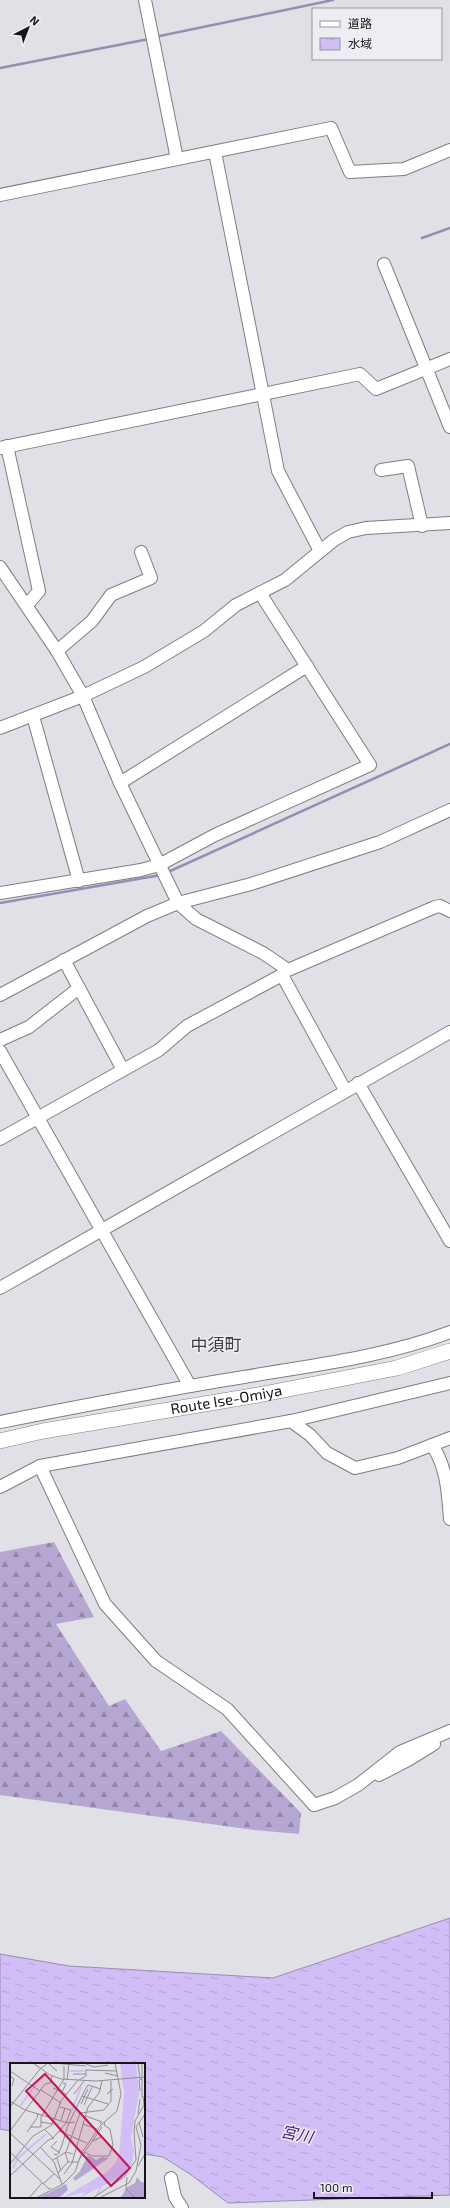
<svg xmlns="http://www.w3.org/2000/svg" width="450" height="2208" font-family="'Exo 2','Noto Sans JP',sans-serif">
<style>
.forest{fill:url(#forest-firs)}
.water{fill:url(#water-ripples);stroke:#998bb4}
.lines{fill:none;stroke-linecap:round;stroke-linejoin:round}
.stream{stroke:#998bb4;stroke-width:2.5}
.minor-casing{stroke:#7f7d83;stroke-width:14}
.major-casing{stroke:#7f7d83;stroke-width:16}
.minor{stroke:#fff;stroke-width:12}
.major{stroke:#fff;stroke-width:15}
.labels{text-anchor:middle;stroke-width:3;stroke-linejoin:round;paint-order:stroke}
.street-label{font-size:15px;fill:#151416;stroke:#efedf4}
.water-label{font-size:16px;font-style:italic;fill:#411d6d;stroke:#efedf4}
.quarter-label{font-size:17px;fill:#403e44;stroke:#efedf4}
.inset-river{fill:none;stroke:#d1bef7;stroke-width:2}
.inset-road{fill:none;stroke:#908e93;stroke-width:1}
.view{fill:#c2185b;fill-opacity:0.15;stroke:#c2185b;stroke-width:2}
.inset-edge{fill:none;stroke:#151416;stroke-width:2}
</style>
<defs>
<pattern id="forest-firs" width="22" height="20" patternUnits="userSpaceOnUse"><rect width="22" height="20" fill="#b5a7d2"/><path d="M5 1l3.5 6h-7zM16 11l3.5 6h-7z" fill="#9287a9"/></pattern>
<pattern id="water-ripples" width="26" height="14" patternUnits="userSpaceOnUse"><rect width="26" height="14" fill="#d1bef7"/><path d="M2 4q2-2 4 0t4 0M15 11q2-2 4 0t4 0" fill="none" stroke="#b3a2d3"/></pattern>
</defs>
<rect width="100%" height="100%" fill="#e2e0e7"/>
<path class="forest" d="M54,1542L94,1617L56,1624L109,1706L125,1699L161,1751L221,1731L301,1813L299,1834L254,1830L0,1795V1552Z"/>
<path class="water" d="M450,1918V2195L228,2203L190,2174L163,2157L144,2154V2064H11V2131L0,2129V1954L69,1966L273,1978Z"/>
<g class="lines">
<g class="stream">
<path d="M155,37L333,0"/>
<path d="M0,68L149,39"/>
<path d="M422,238L450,228"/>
<path d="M168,872L450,744"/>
<path d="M0,903L161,875"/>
</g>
<defs>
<g id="minor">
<path d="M145,0L177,159"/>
<path d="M215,152L278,471L320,551"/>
<path d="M0,195L331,128L350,172L404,169L450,150"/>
<path d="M384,264L450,427"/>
<path d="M7,446L39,591L27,605"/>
<path d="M0,448L360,374L376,389L450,359"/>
<path d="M381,470L408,466L422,526"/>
<path d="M0,567L57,651L83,696L120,783L178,903L196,919L263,953L288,970L435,907L440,906L450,911"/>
<path d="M57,651L92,621L111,595L151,578L141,552"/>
<path d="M33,716L79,881"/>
<path d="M0,728L83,696L144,667L204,631L236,605L285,580L334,540L348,532L366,528L450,523"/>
<path d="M120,783L307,666"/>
<path d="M0,893L141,870L159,865L215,835L370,765L260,593"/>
<path d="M64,960L123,1070"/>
<path d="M282,975L345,1090"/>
<path d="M0,995L147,916L178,903L251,884L380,842L450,810"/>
<path d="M0,1040L29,1027L79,988"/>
<path d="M0,1051L190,1386"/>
<path d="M358,1083L450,1241"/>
<path d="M0,1139L159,1050L187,1026L282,975L285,969"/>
<path d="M0,1288L450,1032"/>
<path d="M291,1421L310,1435L327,1453L355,1468L398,1458L432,1445C447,1467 448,1493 450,1519"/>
<path d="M0,1422C81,1406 162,1390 244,1377C313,1365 384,1357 450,1332"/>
<path d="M432,1445L450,1438"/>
<path d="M40,1466L105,1604L156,1661L227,1709L314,1805"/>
<path d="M0,1487L40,1466L291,1421L450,1383"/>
<path d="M379,1775L408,1760L434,1744"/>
<path d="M314,1805L335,1798L358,1785L400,1752L450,1731"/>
<path d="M171,2178L175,2197L182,2208"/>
</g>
<g id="major">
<path id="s1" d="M0,1441L43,1431L258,1395L397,1368L450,1351"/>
</g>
</defs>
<use href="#minor" class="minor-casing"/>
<use href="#major" class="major-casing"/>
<use href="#minor" class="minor"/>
<use href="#major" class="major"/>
</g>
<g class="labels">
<g class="street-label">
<text dy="5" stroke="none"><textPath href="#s1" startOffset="230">Route Ise-Omiya</textPath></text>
</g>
<g class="water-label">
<text transform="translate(297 2134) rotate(12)" y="6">宮川</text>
</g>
<g class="quarter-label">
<text x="216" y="1351">中須町</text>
</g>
</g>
<g transform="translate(10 2063)">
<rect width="135" height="135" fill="#e2e0e7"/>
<path d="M78,92L86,97L92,94L99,95L65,118L63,115L70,108ZM127,114L131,119L135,120V135H109L112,133L116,125L125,120ZM56,121L58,127L49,135H28Z" fill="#b5a7d2"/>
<path d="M110,0H126L129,30L121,74L124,88L122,101L110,114L71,134L75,129L52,135L95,110L104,102L109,93L114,30Z" fill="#d1bef7"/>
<path class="inset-river" d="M60,8H74M10,43L34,11M62,47L71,24M3,105L8,95L36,71M87,132L92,121"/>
<path class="inset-road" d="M23,0L40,12L51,16L86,18L135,14M43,0L76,3M128,0L130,16M132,0V35M76,1L84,4L98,2M76,7L107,8M0,8L30,28M95,10L108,13M63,11H76M0,13L4,16L2,23M57,17L59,0M69,17L76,13V6M43,25L57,32M31,27L51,40M100,28L97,31L103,26M130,28L129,17L132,16M52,29L56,21L53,20M64,31L74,18M72,33L98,41M0,38L15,47L58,60L65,59M71,41L78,26M74,42L82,24M0,44L30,6L38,0L47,8M128,51L130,36M76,53L92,59L90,61M51,57L55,45M95,59L94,62L100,66L103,82L99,93M129,59L133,74M43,61L31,59V54L54,16V3M73,61L87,66M21,64H31V59M35,67L44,76M0,68L35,21L40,20L42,13M49,68L77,80M17,69L27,55L28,50M0,70L50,116M47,78L41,84L50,90M83,78L91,74L102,85M30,84L44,99L52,121M0,89L39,126L41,125M55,89L58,99H68M56,89L70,50L94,47L101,38V18M74,89L82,93H99M44,91L47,92L51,85L58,62L75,27L78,22L91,26M47,95L51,108M43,97L56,89L63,91M69,97L92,64M62,100L78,44L89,30L92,18M0,101L23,73L42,62L51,38L68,17M128,103L135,91M48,110L58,99M54,111L62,100M0,113L37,78L43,75L56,60L61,47L50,44M117,114L116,126L125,135M33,121L44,111M19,135L32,120M26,135L53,121L65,109L72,89L91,62L107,48L111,31L105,0M83,135L114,114L126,97L124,69L125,58L134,42L133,33M89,135L119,120L126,108L131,82L126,64L135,51"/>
<path class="view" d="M35,11L120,105L101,123L16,28Z"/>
<rect width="135" height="135" class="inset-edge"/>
</g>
<rect x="312" y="8" width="130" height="52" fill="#efedf4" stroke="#98969b"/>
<rect x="320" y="21" width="20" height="6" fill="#ffffff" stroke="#98969b"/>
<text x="348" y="28" font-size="12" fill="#151416">道路</text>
<rect x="320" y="38" width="20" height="12" fill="url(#water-ripples)" stroke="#98969b"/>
<text x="348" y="48" font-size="12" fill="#151416">水域</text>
<g transform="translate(28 28) rotate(42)" stroke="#efedf4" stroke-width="3" paint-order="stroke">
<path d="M0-3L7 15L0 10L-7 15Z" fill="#151416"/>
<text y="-6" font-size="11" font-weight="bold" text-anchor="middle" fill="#151416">N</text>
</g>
<path d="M314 2192v6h118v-6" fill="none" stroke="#151416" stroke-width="2"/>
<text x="320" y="2192" font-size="12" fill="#151416" stroke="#efedf4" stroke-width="3" paint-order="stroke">100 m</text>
</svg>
